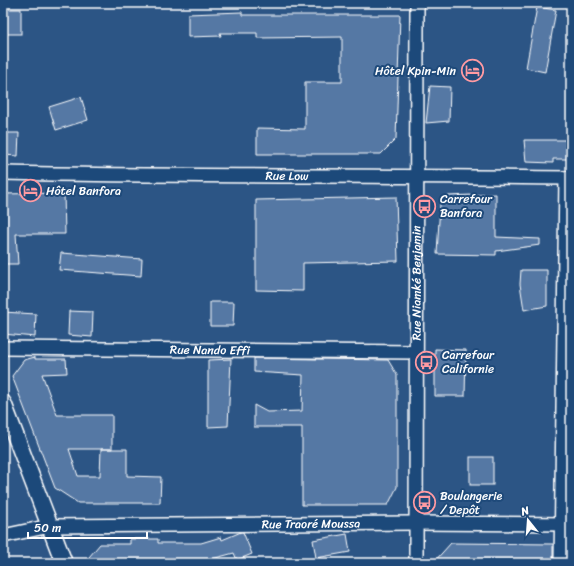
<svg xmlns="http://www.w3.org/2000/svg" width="574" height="566" font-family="Sriracha,sans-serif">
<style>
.building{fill:#5578a4;stroke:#fff}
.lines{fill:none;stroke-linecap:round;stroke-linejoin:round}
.minor-casing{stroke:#fff;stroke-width:16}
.tertiary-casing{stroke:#fff;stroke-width:19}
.minor{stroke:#1f4a7a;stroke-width:13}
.tertiary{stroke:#1f4a7a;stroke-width:16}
.labels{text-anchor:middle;stroke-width:4;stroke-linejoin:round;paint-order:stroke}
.poi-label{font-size:12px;fill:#fff;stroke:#1f4a7a;text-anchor:start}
.street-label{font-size:12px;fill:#fff;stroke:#1f4a7a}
</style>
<rect width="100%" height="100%" fill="#2c5585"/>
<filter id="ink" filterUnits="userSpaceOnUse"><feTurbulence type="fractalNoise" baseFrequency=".025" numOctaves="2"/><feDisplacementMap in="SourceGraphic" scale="8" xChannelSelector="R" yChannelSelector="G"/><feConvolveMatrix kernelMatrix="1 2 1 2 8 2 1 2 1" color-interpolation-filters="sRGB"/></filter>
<g filter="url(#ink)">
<g class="building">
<path d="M537,7L556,10L545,72L526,68Z"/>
<rect x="3" y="9" width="18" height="25"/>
<path d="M242,12V15H400L396,139L381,154H257V128L305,129V82H342V37L257,38V33H220L221,36L188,37V14Z"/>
<path d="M430,86L450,87L449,121L426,123Z"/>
<path d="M81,97L88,120L56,130L49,107Z"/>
<path d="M3,133H19L18,156L3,155Z"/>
<path d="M524,140H571V159H553V163L526,162Z"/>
<path d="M64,193L65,234H16L18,264H3V194Z"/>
<path d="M496,194V237L540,239V245L496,251V255L437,254L440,204L447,196Z"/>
<path d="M396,197L398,261L303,263V291L256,290V200Z"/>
<path d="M61,253L142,259L141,276L59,270Z"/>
<path d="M521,270H547V306L524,310L520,284Z"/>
<path d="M210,302H234L233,326H210Z"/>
<path d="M69,311L93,312L92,337L68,335Z"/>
<path d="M3,312L36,314L35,337L3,334Z"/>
<path d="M435,349L466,350L465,396H435Z"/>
<path d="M35,357V359H66L67,373L42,374L57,415H112V449H69L78,476H100L101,449H127V476L161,477L160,503H78L55,488L12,376L24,360Z"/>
<path d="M254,358L388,360L397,375V487L388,505H302V427H254V405L267,412L302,411L303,375L254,372Z"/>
<path d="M231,359L228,426L208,427V360Z"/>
<rect x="470" y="457" width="23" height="28"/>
<path d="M241,532H243L252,554L237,560L234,553L197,563H84L100,544H130V539H158V543H201L221,537L222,540Z"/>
<path d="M347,534L350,552L316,558L313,540Z"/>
<path d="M451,543L553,544V563H433Z"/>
</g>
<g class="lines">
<defs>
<g id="minor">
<path id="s1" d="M3,173C192,177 382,175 571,178"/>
<path id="s2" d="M3,348L416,352"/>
<path id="s3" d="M3,536L50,526L416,523L571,524"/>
<path id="s4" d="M416,563L417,3"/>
<path d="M561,563L566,178"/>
</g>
<path id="tertiary" d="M3,403L64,563"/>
</defs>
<use href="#minor" class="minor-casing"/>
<use href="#tertiary" class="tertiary-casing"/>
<use href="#minor" class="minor"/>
<use href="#tertiary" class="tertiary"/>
</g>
</g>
<defs>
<symbol id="hotel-ring" viewBox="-11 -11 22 22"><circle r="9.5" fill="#1f4a7a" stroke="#ff9aa2" stroke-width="1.5"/><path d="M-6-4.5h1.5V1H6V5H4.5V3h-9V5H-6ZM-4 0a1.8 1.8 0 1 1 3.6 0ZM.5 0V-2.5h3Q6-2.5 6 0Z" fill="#ff9aa2"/></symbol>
<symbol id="bus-ring" viewBox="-11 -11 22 22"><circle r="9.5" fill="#1f4a7a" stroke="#ff9aa2" stroke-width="1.5"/><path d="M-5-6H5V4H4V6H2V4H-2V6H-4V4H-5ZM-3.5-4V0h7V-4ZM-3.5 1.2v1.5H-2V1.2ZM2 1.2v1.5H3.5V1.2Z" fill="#ff9aa2"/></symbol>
</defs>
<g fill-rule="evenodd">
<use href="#hotel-ring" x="460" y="58" width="25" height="25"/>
<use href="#hotel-ring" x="18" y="178" width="25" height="25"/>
<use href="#bus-ring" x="412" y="194" width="25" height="25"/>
<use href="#bus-ring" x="414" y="350" width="25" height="25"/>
<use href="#bus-ring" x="412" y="490" width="25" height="25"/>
</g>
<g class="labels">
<g class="poi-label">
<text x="456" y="75" text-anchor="end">Hôtel Kpin-Min</text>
<text x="46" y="195">Hôtel Banfora</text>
<text x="440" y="203">Carrefour<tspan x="440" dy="14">Banfora</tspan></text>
<text x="442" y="359">Carrefour<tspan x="442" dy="14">Californie</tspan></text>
<text x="440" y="500">Boulangerie<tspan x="440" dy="14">/ Depôt</tspan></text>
</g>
<g class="street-label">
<text dy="4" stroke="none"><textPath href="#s1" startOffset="284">Rue Low</textPath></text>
<text dy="4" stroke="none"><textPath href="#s4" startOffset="280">Rue Niamké Benjamin</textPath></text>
<text dy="4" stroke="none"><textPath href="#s2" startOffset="207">Rue Nando Effi</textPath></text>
<text dy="4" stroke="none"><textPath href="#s3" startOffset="309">Rue Traoré Moussa</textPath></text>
</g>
</g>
<rect width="574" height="566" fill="none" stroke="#1f4a7a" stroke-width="16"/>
<rect x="8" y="8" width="558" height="550" fill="none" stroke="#fff" stroke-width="1.5" filter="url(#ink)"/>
<g transform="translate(528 520) rotate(343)" stroke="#1f4a7a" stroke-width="3" paint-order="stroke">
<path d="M0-3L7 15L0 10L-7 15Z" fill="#ffffff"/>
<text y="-6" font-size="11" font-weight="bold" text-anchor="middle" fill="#ffffff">N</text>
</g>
<path d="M28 532v6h119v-6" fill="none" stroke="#ffffff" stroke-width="2"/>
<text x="34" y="532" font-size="12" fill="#ffffff" stroke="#1f4a7a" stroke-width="3" paint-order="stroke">50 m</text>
</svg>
